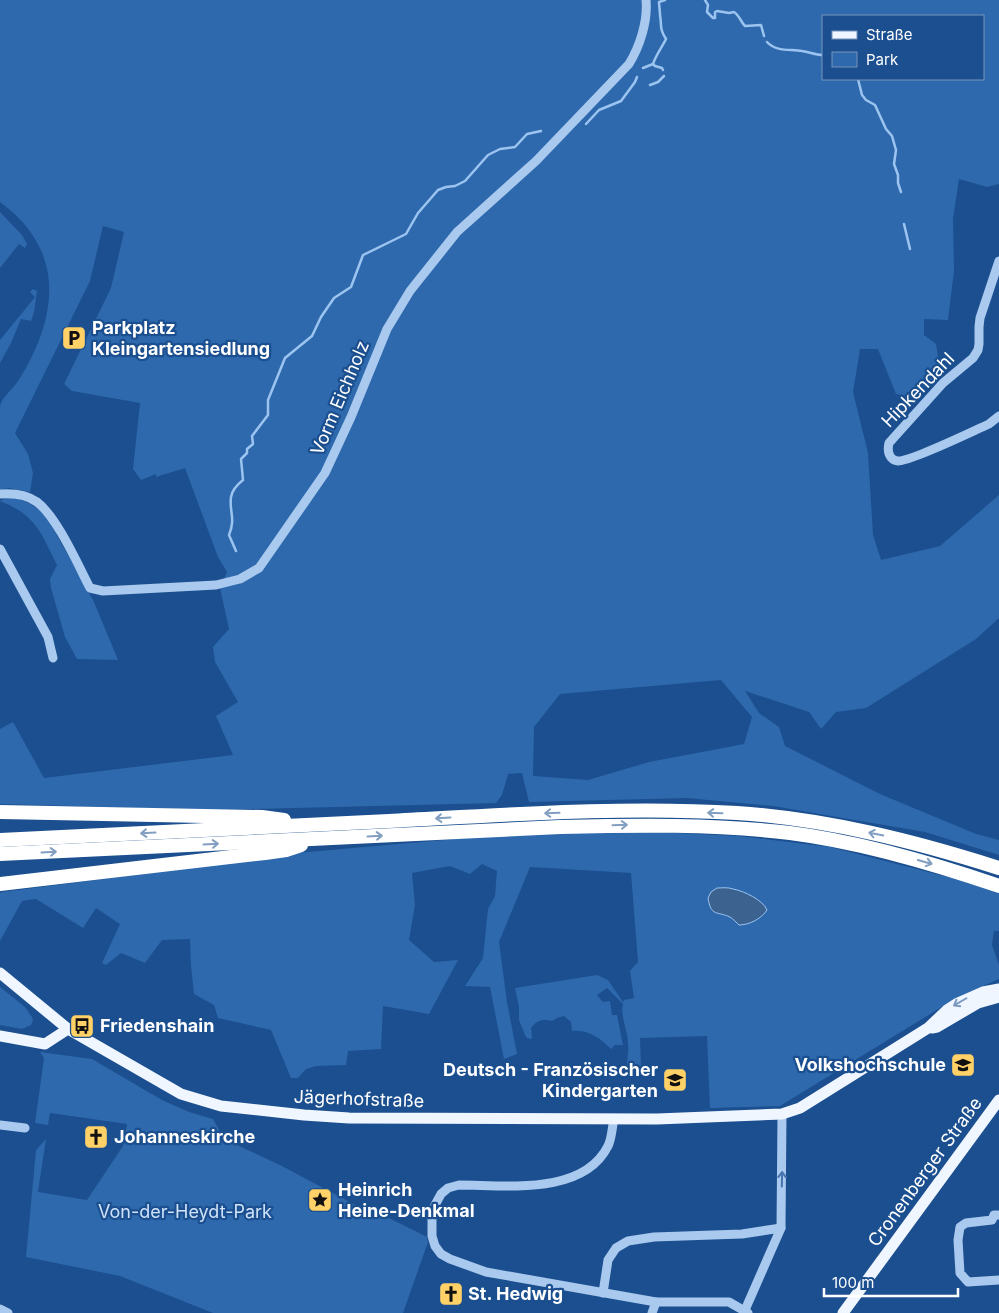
<svg xmlns="http://www.w3.org/2000/svg" width="999" height="1313" font-family="Inter,sans-serif">
<style>
.green{fill:#2e69ad;fill-rule:evenodd}
.water{fill:#3c6290;stroke:#9cc4f0}
.lines{fill:none;stroke-linecap:round;stroke-linejoin:round}
.stream{stroke:#9cc4f0;stroke-width:2.5}
.minor{stroke:#a9c9ee;stroke-width:9}
.major{stroke:#f0f6ff;stroke-width:11}
.highway{stroke:#fff;stroke-width:14}
.oneway{stroke:#829ec1}
.oneway2{stroke:#7b9ac1}
.oneway3{stroke:#4674ac}
.labels{text-anchor:middle;stroke-width:4.5;stroke-linejoin:round;paint-order:stroke}
.poi-label{font-size:18px;font-weight:bold;fill:#fff;stroke:#1b4f8f;text-anchor:start}
.street-label{font-size:18px;fill:#fff;stroke:#1b4f8f}
.park-label{font-size:18px;fill:#cfe3fa;stroke:#1b4f8f}
</style>
<rect width="100%" height="100%" fill="#1b4f8f"/>
<g class="green">
<path d="M0,0H999V184L987,187L959,179L953,219L954,271L948,320L924,319V335L936,344L940,370L917,398L896,394L878,349H860L853,392L868,453L873,535L881,560L940,546L999,495V618L976,639L866,708L836,712L821,729L809,712L745,691L759,713L779,727L785,746L880,794L976,834L999,840V855L925,832L773,806L687,798L529,802L522,773L508,774L502,795L496,803L211,810L0,804V729L13,722L44,778L233,755L216,716L238,702L215,662L213,647L229,629L220,588L227,572L218,557L185,468L156,477V474L141,480L133,469L140,403L72,391L64,384L111,288L124,232L103,226L90,281L15,433L28,454L33,473L30,492L9,488L0,490C0,470 0,449 0,429C0,422 0,412 0,406C2,397 13,389 18,381C21,377 23,372 26,368C60,306 61,247 0,202ZM823,16H983V79H823ZM721,680L752,717L744,744L649,762L588,780L533,776L534,727L560,694Z"/>
<path d="M0,212L22,235L27,244L25,248L19,244L0,268Z"/>
<path d="M33,289L37,291L34,312L31,321L21,319L11,343L0,363V340L35,297L30,292Z"/>
<path d="M5,498H13L23,500L39,509L49,521L94,602L118,660L77,659L65,637L51,588L50,579L57,565C41,533 36,515 0,501Z"/>
<path d="M618,830L738,836L830,847L999,890V931H994L992,945L999,965V979L958,997L780,1106L710,1108L707,1036L640,1038L641,1067H627C627,1059 629,1051 628,1044C628,1030 620,1017 623,1004L607,988L597,995L603,1002L610,1001L612,1015H617L623,1045H615L611,1049C600,1038 588,1029 572,1031L571,1022L564,1016L557,1018L552,1021C543,1019 537,1020 531,1028L532,1039L527,1038L525,1035L519,1020V1007L515,988L597,975L608,980L623,1002L624,1000L634,998L630,971L638,962L631,873L530,867L499,942L507,1002L517,1054L504,1059L490,987L465,986L483,958L488,909L495,896L497,871L482,864L470,874L450,866L412,873L415,905L409,940L434,962L458,960L429,1014L383,1006L381,1049L348,1051L346,1065L316,1066L306,1069L298,1078H291L271,1030L218,1018L214,1005L194,994L191,966L190,939L162,940L145,963L121,953L106,965L102,963L120,924L96,908L83,928L36,899L22,901L0,941V893L2,892L135,875L273,855L512,834Z"/>
<path d="M0,987L25,1007L32,1017L33,1021L31,1025L22,1029L0,1025Z"/>
<path d="M40,1052L92,1059L162,1100L189,1112L213,1119L224,1139L280,1165L374,1215L375,1211L427,1237L428,1242L403,1313H213L120,1276L26,1257L36,1150L46,1139L38,1192L87,1200L123,1146L127,1124L50,1113L48,1125L35,1123L44,1058Z"/>
</g>
<path class="water" d="M717,888C722,888 728,887 733,889C744,891 763,900 767,910C762,918 750,925 739,925C737,923 733,919 730,917C717,911 711,917 708,898L711,892Z"/>
<g class="lines">
<g class="stream">
<path d="M705,0L708,5L707,12L713,18H715V12L717,11L729,13L734,12C739,15 741,22 745,26L761,25L764,36"/>
<path d="M767,42C776,52 790,49 802,51C810,52 815,55 823,55"/>
<path d="M653,64L655,66L662,68L663,70"/>
<path d="M643,68L653,64C656,55 662,47 666,39C659,28 662,26 660,15C660,10 659,6 659,2L665,0"/>
<path d="M858,79L862,95L866,100L875,105L886,129L892,136L896,150L894,164L898,175V183L901,192"/>
<path d="M650,85L658,82L664,76"/>
<path d="M586,124L599,110L621,101L635,82L637,77"/>
<path d="M904,224L910,249"/>
<path d="M236,551L229,535C236,518 229,512 231,497C232,490 238,484 243,480L241,459L247,453V449L253,444L252,436L268,415V400L285,358L312,336L321,317L334,298L351,287L363,255L406,234L418,213L438,190L446,187L455,186L465,181L488,155L500,149L515,147L527,134L541,131"/>
</g>
<g class="minor">
<path d="M999,261L980,318L979,327V344L978,350L973,358L943,383L889,443C887,451 889,460 898,461C912,461 973,431 989,424L999,416"/>
<path d="M0,494C13,493 26,494 37,502C57,517 78,565 90,588L103,591L216,585L240,579L259,568L325,473L351,417L387,329L410,291L457,232L536,161L629,64C640,46 648,21 646,0"/>
<path d="M0,549L48,637L53,658"/>
<path d="M614,1119C612,1127 612,1138 608,1146C583,1196 505,1185 459,1185L448,1188L441,1194L435,1205L432,1216V1236L435,1246L441,1254L450,1259L486,1272L656,1302H729L748,1313"/>
<path d="M0,1125L25,1128"/>
<path d="M999,1215H994L992,1220L966,1223L960,1227L958,1240L960,1273L968,1282L999,1280"/>
<path d="M603,1293L608,1260L616,1248L628,1241L654,1237L742,1234L781,1228"/>
<path d="M0,1309L8,1313"/>
<path d="M745,1310L781,1228L782,1114"/>
<path d="M652,1313L656,1302"/>
</g>
<g class="major">
<path d="M0,973L68,1029L181,1094L221,1106L304,1115L349,1118L657,1119L782,1114L800,1108L928,1028L947,1010L958,1003L983,992L999,989"/>
<path d="M932,1028L937,1027L978,1003L999,997"/>
<path d="M0,1036L45,1044L68,1029"/>
<path d="M843,1313L999,1100"/>
</g>
<g class="highway">
<path d="M0,812L262,817L284,820"/>
<path d="M0,840C130,834 259,827 389,821C504,815 621,806 737,813C827,819 914,841 999,868"/>
<path d="M0,854L560,827C637,825 713,824 790,833C861,842 932,863 999,886"/>
<path d="M0,884L265,853L286,850L301,845"/>
</g>
</g>
<defs><path id="oneway-shaft" d="M-6 0H5M1.5-3L5.5 0L1.5 3" fill="none" stroke-width="1.6" stroke-linecap="round" stroke-linejoin="round" transform="scale(1.25)"/></defs>
<g class="oneway">
<use href="#oneway-shaft" transform="translate(552 813) rotate(178)"/>
<use href="#oneway-shaft" transform="translate(715 813) rotate(-178)"/>
<use href="#oneway-shaft" transform="translate(443 818) rotate(177)"/>
<use href="#oneway-shaft" transform="translate(620 825) rotate(-2)"/>
<use href="#oneway-shaft" transform="translate(148 833) rotate(177)"/>
<use href="#oneway-shaft" transform="translate(876 834) rotate(-169)"/>
<use href="#oneway-shaft" transform="translate(375 836) rotate(-3)"/>
<use href="#oneway-shaft" transform="translate(211 844) rotate(-3)"/>
<use href="#oneway-shaft" transform="translate(49 852) rotate(-3)"/>
<use href="#oneway-shaft" transform="translate(925 862) rotate(16)"/>
</g>
<use class="oneway2" href="#oneway-shaft" transform="translate(960 1002) rotate(150)"/>
<use class="oneway3" href="#oneway-shaft" transform="translate(782 1179) rotate(-89)"/>
<defs>
<symbol id="parking-square" viewBox="-11 -11 22 22"><rect x="-9" y="-9" width="18" height="18" rx="4" fill="#ffd166" stroke="#1b4f8f"/><path d="M-3.5-5.5H1a3.5 3.5 0 0 1 0 7H-1V5.5H-3.5ZM-1-3.4V-.6H.8a1.4 1.4 0 0 0 0-2.8Z" fill="#111"/></symbol>
<symbol id="bus-square" viewBox="-11 -11 22 22"><rect x="-9" y="-9" width="18" height="18" rx="4" fill="#ffd166" stroke="#1b4f8f"/><path d="M-5-6H5V4H4V6H2V4H-2V6H-4V4H-5ZM-3.5-4V0h7V-4ZM-3.5 1.2v1.5H-2V1.2ZM2 1.2v1.5H3.5V1.2Z" fill="#111"/></symbol>
<symbol id="university-square" viewBox="-11 -11 22 22"><rect x="-9" y="-9" width="18" height="18" rx="4" fill="#ffd166" stroke="#1b4f8f"/><path d="M0-5L7-2L0 1L-7-2ZM-4 1L0 2.5L4 1V4Q0 6-4 4Z" fill="#111"/></symbol>
<symbol id="school-square" viewBox="-11 -11 22 22"><rect x="-9" y="-9" width="18" height="18" rx="4" fill="#ffd166" stroke="#1b4f8f"/><path d="M0-5L7-2L0 1L-7-2ZM-4 1L0 2.5L4 1V4Q0 6-4 4Z" fill="#111"/></symbol>
<symbol id="church-square" viewBox="-11 -11 22 22"><rect x="-9" y="-9" width="18" height="18" rx="4" fill="#ffd166" stroke="#1b4f8f"/><path d="M-1.2-6h2.4v3.5h3.3v2.4h-3.3V6h-2.4V-.1h-3.3v-2.4h3.3Z" fill="#111"/></symbol>
<symbol id="sight-square" viewBox="-11 -11 22 22"><rect x="-9" y="-9" width="18" height="18" rx="4" fill="#ffd166" stroke="#1b4f8f"/><path d="M0-6L1.8-2.2L6-1.7L2.9 1.2L3.7 5.4L0 3.3L-3.7 5.4L-2.9 1.2L-6-1.7L-1.8-2.2Z" fill="#111"/></symbol>
</defs>
<g fill-rule="evenodd">
<use href="#parking-square" x="60" y="324" width="28" height="28"/>
<use href="#bus-square" x="68" y="1012" width="28" height="28"/>
<use href="#university-square" x="949" y="1051" width="28" height="28"/>
<use href="#school-square" x="661" y="1066" width="28" height="28"/>
<use href="#church-square" x="82" y="1123" width="28" height="28"/>
<use href="#sight-square" x="306" y="1186" width="28" height="28"/>
<use href="#church-square" x="437" y="1280" width="28" height="28"/>
</g>
<g class="labels">
<g class="poi-label">
<text x="92" y="334">Parkplatz<tspan x="92" dy="21">Kleingartensiedlung</tspan></text>
<text x="100" y="1032">Friedenshain</text>
<text x="946" y="1071" text-anchor="end">Volkshochschule</text>
<text x="658" y="1076" text-anchor="end">Deutsch - Französischer<tspan x="658" dy="21">Kindergarten</tspan></text>
<text x="114" y="1143">Johanneskirche</text>
<text x="338" y="1196">Heinrich<tspan x="338" dy="21">Heine-Denkmal</tspan></text>
<text x="468" y="1300">St. Hedwig</text>
</g>
<g class="street-label">
<text transform="translate(918 390) rotate(-46)" y="6">Hipkendahl</text>
<text transform="translate(340 398) rotate(-67)" y="6">Vorm Eichholz</text>
<text transform="translate(359 1099) rotate(2)" y="6">Jägerhofstraße</text>
<text transform="translate(925 1172) rotate(-54)" y="6">Cronenberger Straße</text>
</g>
<g class="park-label">
<text x="185" y="1218">Von-der-Heydt-Park</text>
</g>
</g>
<rect x="822" y="15" width="162" height="65" fill="#1b4f8f" stroke="#7695bc"/>
<rect x="832" y="31" width="25" height="8" fill="#f0f6ff" stroke="#7695bc"/>
<text x="866" y="40" font-size="15" fill="#ffffff">Straße</text>
<rect x="832" y="52" width="25" height="15" fill="#2e69ad" stroke="#7695bc"/>
<text x="866" y="65" font-size="15" fill="#ffffff">Park</text>
<path d="M824 1288v8h134v-8" fill="none" stroke="#ffffff" stroke-width="2.5"/>
<text x="832" y="1288" font-size="15" fill="#ffffff" stroke="#1b4f8f" stroke-width="4" paint-order="stroke">100 m</text>
</svg>
